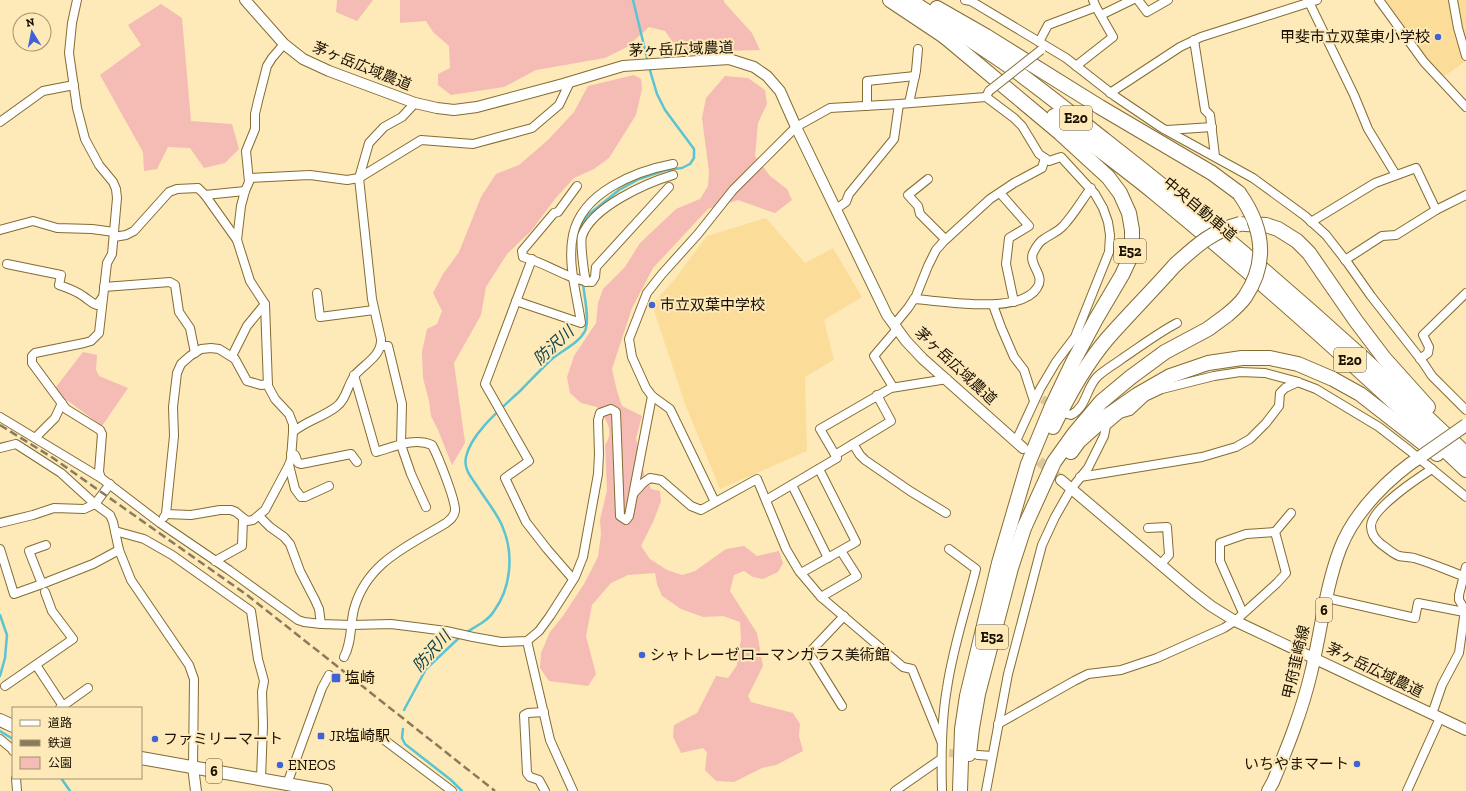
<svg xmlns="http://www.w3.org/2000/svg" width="1466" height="791" font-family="'Zilla Slab','Noto Sans JP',serif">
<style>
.built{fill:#fbdd99}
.green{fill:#f4bcb4}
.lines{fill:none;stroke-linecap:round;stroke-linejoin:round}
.stream{stroke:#5ac4d2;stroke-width:2.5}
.minor-tunnel{stroke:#dcc89d;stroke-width:8;stroke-dasharray:8 4;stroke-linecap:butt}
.tertiary-tunnel{stroke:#dcc89d;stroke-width:10;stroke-dasharray:10 5;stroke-linecap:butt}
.minor-casing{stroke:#846c32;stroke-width:10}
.tertiary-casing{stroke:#846c32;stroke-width:12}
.primary-casing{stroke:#846c32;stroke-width:14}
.motorway-casing{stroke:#846c32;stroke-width:16}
.minor{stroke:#fff;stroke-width:8}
.tertiary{stroke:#fff;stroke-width:10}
.primary{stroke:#fff;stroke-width:12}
.motorway{stroke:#fff;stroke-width:14}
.rail{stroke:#8a7b5b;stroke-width:2.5;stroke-dasharray:8 4;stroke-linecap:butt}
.minor-bridge-casing{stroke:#846c32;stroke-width:10;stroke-linecap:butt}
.primary-bridge-casing{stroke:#846c32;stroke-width:14;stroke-linecap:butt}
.motorway-bridge-casing{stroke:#846c32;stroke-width:16;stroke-linecap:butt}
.minor-bridge{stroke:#fff;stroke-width:8}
.primary-bridge{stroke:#fff;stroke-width:12}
.motorway-bridge{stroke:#fff;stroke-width:14}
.poi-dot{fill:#3f63d5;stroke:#fee9b9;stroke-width:1.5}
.labels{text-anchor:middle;stroke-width:4;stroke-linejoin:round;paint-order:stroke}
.shield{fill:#fee9b9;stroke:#5e5138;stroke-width:1}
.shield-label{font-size:14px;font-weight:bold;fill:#191000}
.poi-label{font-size:15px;fill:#191000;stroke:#fee9b9;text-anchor:start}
.street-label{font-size:15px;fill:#191000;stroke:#fee9b9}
.water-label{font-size:16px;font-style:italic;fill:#124349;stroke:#fee9b9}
</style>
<rect width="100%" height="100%" fill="#fee9b9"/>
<g class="built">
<path d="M1386,0H1466V61L1443,77L1423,54L1398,20Z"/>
<path d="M766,218L805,263L833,248L862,297L824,320L834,360L805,377L807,451L720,489L685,404L652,305L674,280L707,236Z"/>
</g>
<g class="green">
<path d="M337,0H373L357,21L336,12Z"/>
<path d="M400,0H724V2L752,33L760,50L686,52L677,48L665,31L649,27L627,47L605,58L536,70L504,87L451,95L438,85V74L450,68L449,46L433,32L426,21L400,23Z"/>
<path d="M161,4L182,18L191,121L232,124L239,149L225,163L204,168L190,148L168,147L157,169L144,171L143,152L100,75L141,45L128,25Z"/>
<path d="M634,75L641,79L642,89L636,115L609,158L594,169L574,178L555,199L531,231L507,254L486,287L481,315L454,363L465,443L452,465L438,430L431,416L429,401L423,378L422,352L427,329L437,324L442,311L433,293L443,274L459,252L481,197L496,174L519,165L548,140L574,112L588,86Z"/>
<path d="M725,76L748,78L765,90L767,104L758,123L755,156L770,176L787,189L792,200L775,213L738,200L708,209L653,268L632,308L612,369L617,391L622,406L642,416L636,438L644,474L651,489L660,491L661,501L654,520L641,546L650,559L667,570L682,575L695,571L726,549L744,546L757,556L779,551L783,563L778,572L763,579L753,577L744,571L734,575L730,591L757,633L763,666L748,696L751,702L793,713L800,724L799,736L803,751L776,765L762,768L734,782L716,781L705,770L707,752L703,748L681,753L673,737L674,725L697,713L716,676L728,678L737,665L741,639L740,622L723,616L703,617L681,609L662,596L657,584L655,573L628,575L611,583L592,605L586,636L596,674L588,686L549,681L540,668L541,653L550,632L563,616L584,584L598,557L601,534L600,520L607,490L605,445C615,430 606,420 597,407L581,403L570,393L567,377L574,356L596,323L598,303L603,289L625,267L640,243L676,209L700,199L708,186L709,172L702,118L706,98Z"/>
<path d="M83,352L97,355L96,370L99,376L128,388L102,426L60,395L56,387Z"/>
</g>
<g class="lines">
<g class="stream">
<path d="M633,0L648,62"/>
<path d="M578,239V233L587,216L619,190L639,179L666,170L682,168L690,164L694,158V149L665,110L657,94L649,67"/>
<path d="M578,244L581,274"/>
<path d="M0,615L7,635L5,658L0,676"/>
<path d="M465,633C475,627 488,621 494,611C511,588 514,554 503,528C499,516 486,500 479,489C473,479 463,470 466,457C471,433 503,407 521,390C531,380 542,368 553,358C563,350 579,343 585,331C590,320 584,295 583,283"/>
<path d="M404,710L426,669L461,636"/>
<path d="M403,729L402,738L405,744L451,780L462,791"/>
<path d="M0,731L13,739"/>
<path d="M61,778L70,791"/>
</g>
<g class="minor-tunnel">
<path d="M1042,399L1055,407"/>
<path d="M949,753L965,754"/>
</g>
<path class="tertiary-tunnel" d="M1028,451L1061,480"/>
<defs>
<g id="minor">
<path d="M77,0L72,23L69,53L77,108L85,139L99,165L113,182L116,189L117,198L112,254L107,263L99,333L91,341L84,343L35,353L32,356V363L66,409L100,430L102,434L99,472L101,478L160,523L229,570L298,620L304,622L321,624L352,625L391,624L415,627L446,631L473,637L501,642L527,641L539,631L550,616L575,577L583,557L598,474L599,454L598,420L600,413L611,409L616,412L620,516L626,520L629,516L652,396"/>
<path d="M965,0L971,1L1066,58L1116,97L1162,128L1253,178L1305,216L1326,235L1347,262L1371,296L1422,361L1432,376L1466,410"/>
<path d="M1138,0L1147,12L1168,0"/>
<path d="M1379,0L1424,62L1466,107"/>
<path d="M1453,0L1458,28L1466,56"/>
<path d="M1309,2L1354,95L1368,129L1396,175"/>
<path d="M1101,15L1132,0"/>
<path d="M1194,40L1205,110L1210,115L1215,156"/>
<path d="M1039,42L1048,25L1096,7L1093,0"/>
<path d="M284,44L272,58L267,66L258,101L255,114V129L246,151L249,182L245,191L241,206L237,240L250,281L265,304L268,386L275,399L289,414L293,424V432"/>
<path d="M1076,66L1113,37L1096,7"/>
<path d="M1110,93L1180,47L1201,37L1317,0"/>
<path d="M986,97L1014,118L1022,126L1039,154L1049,161L1061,157L1095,194L1103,208L1108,222L1110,235L1109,252L1075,337L1056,362L1040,389L1016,441"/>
<path d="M909,103L916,71L918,49"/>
<path d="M867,106V81L915,76"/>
<path d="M0,122L43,91L74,85"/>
<path d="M1167,130L1212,127"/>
<path d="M249,178L310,175L347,180L359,178L421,140L473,144L532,128L559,105L570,82"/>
<path d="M928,179L908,195L918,206L920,214L945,239"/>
<path d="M577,186L558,212L554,213L522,251L523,257C547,263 568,280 592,282L595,277L596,267L669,187"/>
<path d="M1000,193L1029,226L1009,238L1006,264L1014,302"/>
<path d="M205,195L237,240"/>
<path d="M836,209L846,202L849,194L894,139L899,104"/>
<path d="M1311,222L1375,183L1416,168L1436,210"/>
<path d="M0,230L33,221L57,228L92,229L114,232"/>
<path d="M114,237L126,235L134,231L169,192L177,189L198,188L205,195L245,191"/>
<path d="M532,259L485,384L529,461L505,478L526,522L547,549L573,579"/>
<path d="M1345,260L1382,236L1396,235L1436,210L1466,195"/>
<path d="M7,264L61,275L59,285C68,288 76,291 83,296C89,300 91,303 97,305L102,298"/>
<path d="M586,282C584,273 580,243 582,236C592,207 646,183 673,175"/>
<path d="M104,287L170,282L175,285L179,312L190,328L195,353"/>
<path d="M317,293L320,317L374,310"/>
<path d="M914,299C943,301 1020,315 1037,288C1046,275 1028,265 1033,253C1035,249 1040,241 1044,239C1051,234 1058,232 1064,225C1074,214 1082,200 1091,188"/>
<path d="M516,301L581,323C577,295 567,263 573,235C582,192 636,171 673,164"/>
<path d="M993,305L1001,327L1014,357L1024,370L1034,401"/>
<path d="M894,325L908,308L916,296L928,266L936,250L944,241L990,199L1014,183L1042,168L1045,158"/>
<path d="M382,346H388L402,404L401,445L411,474L426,507"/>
<path d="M232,356L247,326L265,304"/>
<path d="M1420,359L1428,353L1429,347L1423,335L1466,293"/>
<path d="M893,387L874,356L897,329"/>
<path d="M1064,413L1071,415C1087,407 1086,387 1098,376C1106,369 1115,364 1123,358C1141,346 1158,333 1177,323"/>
<path d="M0,417L101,478"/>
<path d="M36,437L55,418L62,403"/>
<path d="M853,444L860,455L865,460L910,491L946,513"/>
<path d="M0,448L16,444L61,473L95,504L110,515L113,522L119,550L131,580L189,665L194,679L193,767"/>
<path d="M291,454L295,455L298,463L301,464L351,454L357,462"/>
<path d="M835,455L891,421L877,395"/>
<path d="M289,465L295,489L301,497H305L329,486"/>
<path d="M1432,469C1418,478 1371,509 1371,526C1371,534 1376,540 1381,544C1387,548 1393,554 1399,556C1404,557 1410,557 1414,558C1431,563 1447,570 1463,576"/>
<path d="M1080,477L1202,457L1236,447L1250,439L1266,423L1279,406L1280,393L1285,388L1298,382"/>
<path d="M792,485L828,558"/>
<path d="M634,493L643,483L650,478L661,480L691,506L701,510L757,479L786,549L799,571L821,597L903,667L912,669L942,743"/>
<path d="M766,500L837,458L820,429L891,388L947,379"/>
<path d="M715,502L670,409L652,396L646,388L632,357L629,339L647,293L662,274L698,234L733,190L796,127L830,108L899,104L986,97L989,91"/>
<path d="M166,514L191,515L220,510H231L236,512L247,521L253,520L265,510L289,465L291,459L293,432C306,421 323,417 336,407C347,399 347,385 355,375C364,364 382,356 381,339L372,299L359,178L369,143L384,127L402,117L415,103"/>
<path d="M259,516L270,527L284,537L290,544L300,571L315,600L319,609L321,624"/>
<path d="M164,517L166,514L174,436L173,407L177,373L181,364L190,356L201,349L211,348L219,349L235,359L247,381L261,385L268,384"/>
<path d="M0,523L33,515L54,508L84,509L95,504L110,484"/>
<path d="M1148,528L1167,527L1169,555L1160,565"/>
<path d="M115,531L144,539L172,555L251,611L258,659L264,681L262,692L263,725L261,779"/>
<path d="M46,545L29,551L42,584L93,564L119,550"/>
<path d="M0,549L14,594L42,584"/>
<path d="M215,561L242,546L243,519"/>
<path d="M801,573L856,542L819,469"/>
<path d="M821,597L857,576L841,551"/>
<path d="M1327,598L1415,618L1418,603L1464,612"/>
<path d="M1243,613L1220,561V543L1246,534L1275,532"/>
<path d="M527,641L550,740L573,791"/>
<path d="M344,657C352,642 350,625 354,609C367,562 407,547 446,523C450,520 454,517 455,511C456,501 438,456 432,445C414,437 394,447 376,452L354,375"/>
<path d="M36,665L63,706"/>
<path d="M5,686L73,639L52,611L45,592"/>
<path d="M842,706L809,653L844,616"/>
<path d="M60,708L88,688"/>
<path d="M544,712L528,713L524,715L527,773L530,777L539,780L545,791"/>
<path d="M1432,714L1442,685L1459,653L1465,610L1459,600V595L1466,567"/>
<path d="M998,724L1074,681L1088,674L1121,670L1157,658L1224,628L1235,621L1277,583L1286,573L1275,532L1291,513"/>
<path d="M0,739L12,749L13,751"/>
<path d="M383,739L452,791"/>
<path d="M978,755L992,756"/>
<path d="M16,778L17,791"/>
<path d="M287,784L322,688L329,675"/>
<path d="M895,791L941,759"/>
<path d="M942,791C941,756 941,722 947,688C953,647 966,609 976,569L949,549"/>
<path d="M986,791L1008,674L1042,545L1055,517L1071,489L1088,468L1104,436L1106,426L1120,414L1130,411L1145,397L1162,389L1214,376L1240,372L1265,373L1295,381L1316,389L1379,427L1410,451L1466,497"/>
<path d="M1407,791L1440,718"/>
</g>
<g id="tertiary">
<path d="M245,0L284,44L303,59L329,71L415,103L437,108L454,110L477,107L563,84L623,66L729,59L754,67L767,76L780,91L796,127L887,315L906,341L923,359L1023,448"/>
<path d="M1061,480L1193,592L1211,606L1235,621L1466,730"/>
<path d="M193,767L196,791"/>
</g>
<g id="primary">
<path d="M0,720L13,726"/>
<path d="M141,758L326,791"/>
<path d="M1268,791L1273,782C1288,746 1302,711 1311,673C1321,632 1325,589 1340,549C1354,512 1390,476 1423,455"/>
</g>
<g id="motorway">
<path d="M890,0L950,40"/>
<path d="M909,0C942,21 974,42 1006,64C1040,88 1073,115 1106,141C1232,239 1351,344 1466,454"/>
<path d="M937,8L986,36L1100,107L1212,173L1239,193"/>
<path d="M944,36L1060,133L1108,177L1120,193L1129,213L1132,230V242L1129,260L1122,275L1096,319L1073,362L1052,406L1028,464L999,563L967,696L962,729L960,791"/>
<path d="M1054,116C1089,142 1124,168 1157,195C1264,283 1366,375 1466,470"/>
<path d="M1245,224L1266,225L1278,229L1297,241L1309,253L1356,321L1384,358L1428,407"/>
<path d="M1053,427C1068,396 1085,365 1107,339C1129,314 1153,290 1175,265"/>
<path d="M1071,452L1079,441L1107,416L1137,395L1170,376L1208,363L1242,358H1270L1298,364L1333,379L1360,394L1437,454"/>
<path d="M969,754L972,728L978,694L1011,568L1024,528L1054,462L1074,434L1101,402L1131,377L1165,352L1208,329L1227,315"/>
</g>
</defs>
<use href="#minor" class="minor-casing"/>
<use href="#tertiary" class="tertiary-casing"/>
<use href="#primary" class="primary-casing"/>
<use href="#motorway" class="motorway-casing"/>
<use href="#minor" class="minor"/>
<use href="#tertiary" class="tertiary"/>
<use href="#primary" class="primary"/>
<use href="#motorway" class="motorway"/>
<path class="rail" d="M0,425L53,458L247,595L495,791"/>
<defs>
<path id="minor-bridge" d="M989,91L1041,50"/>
<path id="primary-bridge" d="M1423,455L1466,425"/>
<g id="motorway-bridge">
<path d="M1175,265C1196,246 1212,231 1240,224"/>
<path d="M1227,315C1233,310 1240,304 1245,297C1269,261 1263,227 1239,193"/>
</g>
</defs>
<use href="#minor-bridge" class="minor-bridge-casing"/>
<use href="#primary-bridge" class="primary-bridge-casing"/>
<use href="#motorway-bridge" class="motorway-bridge-casing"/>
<use href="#minor-bridge" class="minor-bridge"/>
<use href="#primary-bridge" class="primary-bridge"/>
<use href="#motorway-bridge" class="motorway-bridge"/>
</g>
<g class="poi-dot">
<circle cx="1438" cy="37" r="4"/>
<circle cx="652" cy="305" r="4"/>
<circle cx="642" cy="655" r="4"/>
<rect x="331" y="673" width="10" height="10" rx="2"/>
<rect x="317" y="732" width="8" height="8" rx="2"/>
<circle cx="155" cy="739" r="4"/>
<circle cx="1357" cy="764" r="4"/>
<circle cx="280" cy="765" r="4"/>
</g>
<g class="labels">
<g class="shield">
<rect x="1060" y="106" width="32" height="24" rx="3"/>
<rect x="1114" y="239" width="32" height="24" rx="3"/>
<rect x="1334" y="348" width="32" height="24" rx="3"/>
<rect x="1316" y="598" width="16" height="24" rx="3"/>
<rect x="976" y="625" width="32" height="24" rx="3"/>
<rect x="206" y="759" width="16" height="24" rx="3"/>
</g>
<g class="shield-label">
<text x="1076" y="123">E20</text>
<text x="1130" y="256">E52</text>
<text x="1350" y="365">E20</text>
<text x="1324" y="615">6</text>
<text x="992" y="642">E52</text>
<text x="214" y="776">6</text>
</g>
<g class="poi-label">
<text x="1430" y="42" text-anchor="end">甲斐市立双葉東小学校</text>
<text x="660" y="310">市立双葉中学校</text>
<text x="650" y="660">シャトレーゼローマンガラス美術館</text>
<text x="345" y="683">塩崎</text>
<text x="329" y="741">JR塩崎駅</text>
<text x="163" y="744">ファミリーマート</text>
<text x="1349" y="769" text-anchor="end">いちやまマート</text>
<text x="288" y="770">ENEOS</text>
</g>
<g class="street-label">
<text transform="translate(681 49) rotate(-2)" y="5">茅ヶ岳広域農道</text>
<text transform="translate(362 66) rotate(22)" y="5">茅ヶ岳広域農道</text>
<text transform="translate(1200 209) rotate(40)" y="5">中央自動車道</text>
<text transform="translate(956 366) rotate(43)" y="5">茅ヶ岳広域農道</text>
<text transform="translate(1296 662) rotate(-77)" y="5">甲府韮崎線</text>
<text transform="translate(1375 670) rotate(26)" y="5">茅ヶ岳広域農道</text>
</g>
<g class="water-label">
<text transform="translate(553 345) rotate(-43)" y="6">防沢川</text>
<text transform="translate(431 651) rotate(-48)" y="6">防沢川</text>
</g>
</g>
<rect x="12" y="707" width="130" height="72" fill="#fee9b9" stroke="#a2926f"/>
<rect x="20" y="720" width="20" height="6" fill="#ffffff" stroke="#a2926f"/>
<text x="48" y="727" font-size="12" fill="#191000">道路</text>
<rect x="20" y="740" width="20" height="6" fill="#8a7b5b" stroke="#a2926f"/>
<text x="48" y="747" font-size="12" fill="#191000">鉄道</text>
<rect x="20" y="757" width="20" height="12" fill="#f4bcb4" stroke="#a2926f"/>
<text x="48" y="767" font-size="12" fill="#191000">公園</text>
<g transform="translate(32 32) rotate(350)"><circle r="19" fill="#fee9b9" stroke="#a2926f"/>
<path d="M0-3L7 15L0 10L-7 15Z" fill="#3f63d5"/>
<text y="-6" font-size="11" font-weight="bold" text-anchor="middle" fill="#191000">N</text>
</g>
</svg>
